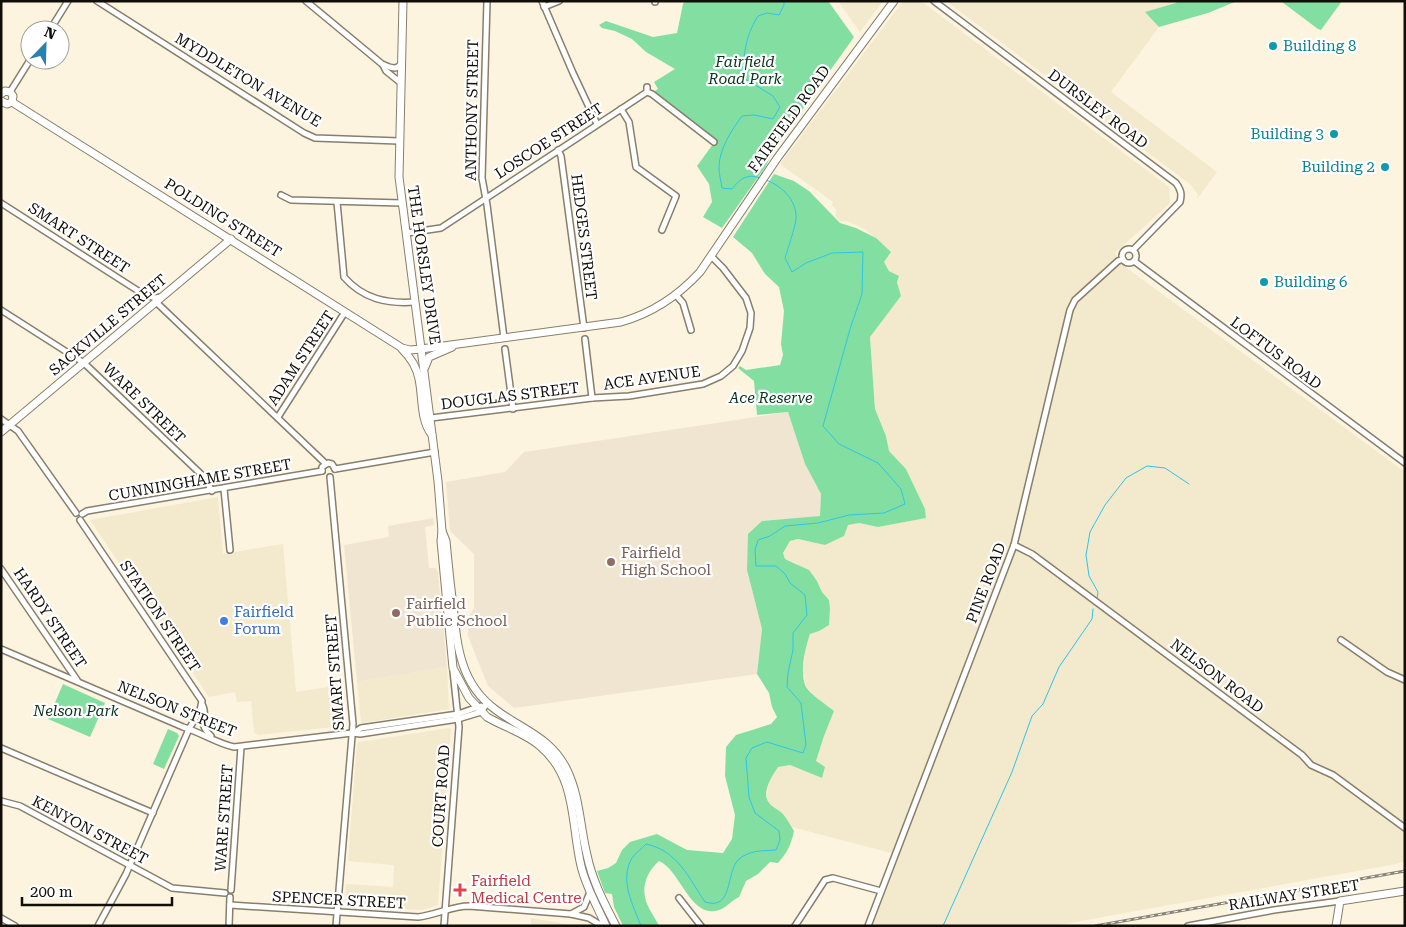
<svg xmlns="http://www.w3.org/2000/svg" width="1406" height="927" font-family="'Roboto Serif',serif">
<style>
.built{fill:#f3e9cd}
.education{fill:#f0e5d1}
.green{fill:#83dfa1}
.lines{fill:none;stroke-linecap:round;stroke-linejoin:round}
.stream{stroke:#2dc5e7;stroke-width:1}
.minor-casing{stroke:#877f6c;stroke-width:8}
.major-casing{stroke:#877f6c;stroke-width:9}
.minor{stroke:#fff;stroke-width:5}
.major{stroke:#fff;stroke-width:7}
.rail-casing{stroke:#888375;stroke-width:3}
.rail{stroke:#fff;stroke-width:1;stroke-dasharray:4;stroke-linecap:butt}
.culture-dot{fill:#0f9aa8;stroke:#fff;stroke-width:2}
.education-dot{fill:#8d6e63;stroke:#fff;stroke-width:2}
.shop-dot{fill:#3f7fe0;stroke:#fff;stroke-width:2}
.health-dot{fill:#e0444e;stroke:#fff;stroke-width:2}
.labels{text-anchor:middle;stroke-width:4.5;stroke-linejoin:round;paint-order:stroke}
.culture-label{font-size:15px;fill:#0d838f;stroke:#fff;text-anchor:start}
.park-label{font-size:15px;font-style:italic;fill:#0a331b;stroke:#fff}
.street-label{font-size:15px;fill:#100e07;stroke:#fff}
.education-label{font-size:15px;fill:#785e54;stroke:#fff;text-anchor:start}
.shop-label{font-size:15px;fill:#366cbe;stroke:#fff;text-anchor:start}
.health-label{font-size:15px;fill:#be3a42;stroke:#fff;text-anchor:start}
</style>
<rect width="100%" height="100%" fill="#fcf4df"/>
<g class="built">
<path d="M838,1H883L860,32Z"/>
<path d="M903,1H921L1169,187L1170,203L1115,253L1128,269L1405,472V861L1396,864L1053,926H868L895,854L792,827L783,814L769,803L767,800L768,786L771,777L778,767L790,765L822,778L816,761L824,736L834,711L818,699L806,686L804,669L805,650L810,634L819,631L828,620L830,609L829,600L822,592L817,581L796,563L785,559L783,553L790,541L798,539L825,545L848,525L859,523L878,527L926,518L925,509L906,469L889,451L886,436L875,409L870,337L901,296L897,282L884,262L891,252L865,229L847,221H840L836,217V210L832,205L833,202L780,164Z"/>
<path d="M946,1H1178L1111,92L1217,172L1197,199L1198,195L1191,185Z"/>
<path d="M218,497L223,554L283,544L296,692L342,685L345,724L343,726L258,735L254,732L251,701L237,702L235,692L209,697L90,520Z"/>
<path d="M447,667L449,709L362,723L361,721L357,682Z"/>
<path d="M449,728L451,730L438,905L423,910L345,907L346,884L393,887L394,865L348,861L357,744L359,742Z"/>
<path d="M531,918L578,926H531Z"/>
</g>
<g class="education">
<path d="M788,412L805,464L821,494L820,517L762,521L747,570L762,629L757,674L514,708L488,686L468,636V618L474,608V554L450,531L446,482L505,472L524,452Z"/>
<path d="M433,518L434,525L425,527L429,568H436L438,573L447,667L357,682L344,545L389,537L388,526Z"/>
</g>
<g class="green">
<path d="M685,1H828L854,37L773,151L766,166L722,228L703,217L712,202L709,184L697,166L716,140L653,92L658,89L654,82L675,69L646,52L632,39L615,31L602,28L599,25L606,21L653,37L677,33L683,4Z"/>
<path d="M1178,1H1237L1208,13L1159,27L1145,12L1176,3Z"/>
<path d="M1273,1H1342L1321,30L1318,29L1282,2Z"/>
<path d="M774,174L794,181L809,191L840,223L856,228L876,238L891,252L884,262L889,271L899,276L897,282L901,296L870,337L875,409L886,436L889,451L906,469L925,509L926,518L878,527L859,523L848,525L844,536L825,545L798,539L790,541L783,553L785,559L809,570L817,581L822,592L829,600L830,609L829,625L819,631L810,634C805,649 800,669 805,685C809,694 827,705 834,711L824,736L816,761L825,767L822,778L790,765L778,767C772,776 760,794 770,804C774,808 779,810 783,814C787,819 791,826 794,831C791,845 787,853 778,863L770,862L758,874L746,881L739,897C730,901 725,910 715,911C689,915 680,870 659,861C649,870 642,883 645,897C646,906 655,917 659,926H623L614,907L612,894L605,893L597,871L608,868L616,863L622,850L630,842L657,834L687,850L723,853L732,839L735,815L725,776L726,747L736,735L771,724L777,717L772,707L769,693L757,674L762,629L747,570L748,534L762,521L820,516L821,494L805,464L788,412L757,415L754,381L738,368L740,366L746,370L780,365L783,355L781,344L784,311L779,287L765,274L752,253L733,237Z"/>
<path d="M63,684L105,703L90,737L48,719Z"/>
<path d="M168,729L177,733L179,736L164,769L153,764Z"/>
</g>
<g class="lines">
<g class="stream">
<path d="M760,178C747,173 740,179 732,189L722,188C721,181 719,174 719,168C719,149 731,131 742,116L754,115L773,119L780,107L773,96L742,77C745,52 744,39 758,16L767,13L779,15L784,5V1"/>
<path d="M1097,599L1098,592L1089,576L1086,555L1090,532L1105,505L1126,478L1147,466L1165,468L1189,484"/>
<path d="M641,926C633,905 619,880 632,858C635,853 642,849 646,844C678,851 688,877 705,902C734,911 725,872 739,859C750,850 762,851 776,850L780,840L779,831L755,813L749,797L746,758L752,748L767,742L803,753L806,745L801,703L787,687L788,673L793,650V633L807,615L805,595L790,583L785,574L776,566H756L755,550L758,540L770,536L785,526L818,523L849,515L884,513L905,504L901,489L878,463L839,444L823,426L850,329L862,294L863,252L832,253L806,263L792,272L785,258C788,248 795,228 796,219C797,200 782,186 766,180"/>
<path d="M943,926L1012,772L1032,716L1043,704L1059,667L1092,619L1093,609"/>
</g>
<defs>
<g id="minor">
<path d="M97,1L304,133L315,138L399,141"/>
<path d="M306,1L382,64C389,67 396,71 401,64"/>
<path d="M487,1L482,178L487,205L504,338"/>
<path d="M542,1L573,73L597,124"/>
<path d="M655,1V2"/>
<path d="M934,1L1176,183C1181,190 1182,194 1180,202L1133,250"/>
<path d="M544,7L559,1"/>
<path d="M50,30L68,1"/>
<path d="M383,65L386,71L401,83"/>
<path d="M10,92L30,60"/>
<path d="M647,92L652,94L714,142"/>
<path d="M621,109L629,122L636,167L676,196L662,230"/>
<path d="M558,150L561,156L584,328"/>
<path d="M281,195L291,200L402,203"/>
<path d="M337,202L344,277C363,299 387,304 415,302"/>
<path d="M1,203L143,294L155,298L161,297"/>
<path d="M407,233L441,228L647,92V87"/>
<circle cx="1129" cy="256" r="7"/>
<path d="M1134,261L1405,463"/>
<path d="M676,295L683,303L691,330"/>
<path d="M157,303L326,464"/>
<path d="M1,310L84,363L204,477L212,491"/>
<path d="M585,339L592,398"/>
<path d="M505,349L513,409"/>
<path d="M278,417L345,312"/>
<path d="M431,418L592,398L629,396L703,384L721,376L733,366L742,351L750,328L751,313L746,298L723,268L712,257"/>
<path d="M1,419L18,431L76,513"/>
<path d="M335,469L435,452"/>
<path d="M322,471V467L328,463L332,464L335,469"/>
<path d="M330,477L353,724L336,926"/>
<path d="M224,489L230,550"/>
<path d="M82,514L87,511L322,471"/>
<path d="M80,520L202,701L200,710L189,729L126,874L98,926"/>
<path d="M1014,545L1032,554L1302,755L1311,765L1333,775L1405,828"/>
<path d="M1,569L77,680"/>
<path d="M1341,640L1387,672L1405,680"/>
<path d="M1,649L183,727C200,732 218,744 234,747L352,733L360,734L458,719L481,712L487,703"/>
<path d="M202,704C210,719 195,720 211,736"/>
<path d="M353,733L361,728L458,714L481,706"/>
<path d="M1,748L153,813"/>
<path d="M1,801L20,806L172,888L225,893"/>
<path d="M231,890L241,747"/>
<path d="M679,898L701,926"/>
<path d="M230,905L418,917C436,915 452,906 469,906L571,914L589,918L602,926"/>
<path d="M571,914L584,907L590,892"/>
<path d="M1,918L15,926"/>
<path d="M229,926L230,897"/>
<path d="M444,926L459,727L453,671"/>
<path d="M795,926L825,880L833,878L881,891"/>
<path d="M868,926L1014,545L1070,310L1075,300L1118,261L1123,259"/>
<path d="M1188,926L1274,910L1340,901"/>
</g>
<g id="major">
<path d="M403,1L399,177L438,481L442,531L441,541L453,668L469,698L487,717C504,727 525,733 540,746C577,777 571,824 581,866C586,887 597,906 606,926"/>
<path d="M1,94L5,91L10,92L13,96L12,102"/>
<path d="M1,101L7,104L12,102"/>
<path d="M12,102L402,348L410,350L421,349L621,322C653,313 678,296 700,272L778,157L894,1"/>
<path d="M402,349C410,357 417,368 419,379C423,398 420,420 432,435"/>
<path d="M425,367L429,357L452,347"/>
<path d="M1,432L231,239"/>
<path d="M442,531L446,541C448,562 450,584 453,605C457,646 460,684 496,710C523,730 552,738 567,770C580,797 580,827 587,855C592,880 604,903 616,926"/>
<path d="M1336,926L1340,901L1405,891"/>
</g>
</defs>
<use href="#minor" class="minor-casing"/>
<use href="#major" class="major-casing"/>
<use href="#minor" class="minor"/>
<use href="#major" class="major"/>
<defs>
<path id="rail" d="M1095,926L1405,871"/>
</defs>
<use href="#rail" class="rail-casing"/>
<use href="#rail" class="rail"/>
</g>
<g class="culture-dot">
<circle cx="1273" cy="46" r="5"/>
<circle cx="1334" cy="134" r="5"/>
<circle cx="1385" cy="167" r="5"/>
<circle cx="1264" cy="282" r="5"/>
</g>
<g class="education-dot">
<circle cx="611" cy="562" r="5"/>
<circle cx="396" cy="613" r="5"/>
</g>
<circle class="shop-dot" cx="224" cy="621" r="5"/>
<path class="health-dot" d="M457.5 882.5h5v5h5v5h-5v5h-5v-5h-5v-5h5z"/>
<g class="labels">
<g class="culture-label">
<text x="1283" y="51">Building 8</text>
<text x="1324" y="139" text-anchor="end">Building 3</text>
<text x="1375" y="172" text-anchor="end">Building 2</text>
<text x="1274" y="287">Building 6</text>
</g>
<g class="park-label">
<text x="745" y="67">Fairfield<tspan x="745" dy="17">Road Park</tspan></text>
<text x="771" y="403">Ace Reserve</text>
<text x="76" y="716">Nelson Park</text>
</g>
<g class="street-label">
<text transform="translate(248 80) rotate(31)" y="5">MYDDLETON AVENUE</text>
<text transform="translate(1098 109) rotate(37)" y="5">DURSLEY ROAD</text>
<text transform="translate(472 110) rotate(-89)" y="5">ANTHONY STREET</text>
<text transform="translate(789 119) rotate(-54)" y="5">FAIRFIELD ROAD</text>
<text transform="translate(549 141) rotate(-33)" y="5">LOSCOE STREET</text>
<text transform="translate(223 218) rotate(32)" y="5">POLDING STREET</text>
<text transform="translate(584 237) rotate(83)" y="5">HEDGES STREET</text>
<text transform="translate(79 238) rotate(33)" y="5">SMART STREET</text>
<text transform="translate(424 265) rotate(82)" y="5">THE HORSLEY DRIVE</text>
<text transform="translate(108 325) rotate(-40)" y="5">SACKVILLE STREET</text>
<text transform="translate(1276 353) rotate(37)" y="5">LOFTUS ROAD</text>
<text transform="translate(301 358) rotate(-57)" y="5">ADAM STREET</text>
<text transform="translate(652 378) rotate(-8)" y="5">ACE AVENUE</text>
<text transform="translate(510 396) rotate(-7)" y="5">DOUGLAS STREET</text>
<text transform="translate(144 403) rotate(44)" y="5">WARE STREET</text>
<text transform="translate(200 480) rotate(-10)" y="5">CUNNINGHAME STREET</text>
<text transform="translate(986 583) rotate(-69)" y="5">PINE ROAD</text>
<text transform="translate(160 616) rotate(56)" y="5">STATION STREET</text>
<text transform="translate(50 618) rotate(56)" y="5">HARDY STREET</text>
<text transform="translate(335 672) rotate(-94)" y="5">SMART STREET</text>
<text transform="translate(1217 676) rotate(37)" y="5">NELSON ROAD</text>
<text transform="translate(177 709) rotate(22)" y="5">NELSON STREET</text>
<text transform="translate(441 796) rotate(-86)" y="5">COURT ROAD</text>
<text transform="translate(224 818) rotate(-86)" y="5">WARE STREET</text>
<text transform="translate(90 830) rotate(28)" y="5">KENYON STREET</text>
<text transform="translate(1294 895) rotate(-9)" y="5">RAILWAY STREET</text>
<text transform="translate(339 900) rotate(3)" y="5">SPENCER STREET</text>
</g>
<g class="education-label">
<text x="621" y="558">Fairfield<tspan x="621" dy="17">High School</tspan></text>
<text x="406" y="609">Fairfield<tspan x="406" dy="17">Public School</tspan></text>
</g>
<g class="shop-label">
<text x="234" y="617">Fairfield<tspan x="234" dy="17">Forum</tspan></text>
</g>
<g class="health-label">
<text x="471" y="886">Fairfield<tspan x="471" dy="17">Medical Centre</tspan></text>
</g>
</g>
<rect width="1406" height="927" fill="none" stroke="#100e07" stroke-width="5"/>
<g transform="translate(45 45) rotate(23)"><circle r="24" fill="#ffffff" stroke="#9f9f9c"/>
<path d="M0-4L9 19L0 12L-9 19Z" fill="#2881af"/>
<text y="-8" font-size="14" font-weight="bold" text-anchor="middle" fill="#100e07">N</text>
</g>
<path d="M22 897v8h150v-8" fill="none" stroke="#100e07" stroke-width="2.5"/>
<text x="30" y="897" font-size="15" fill="#100e07" stroke="#ffffff" stroke-width="4" paint-order="stroke">200 m</text>
</svg>
